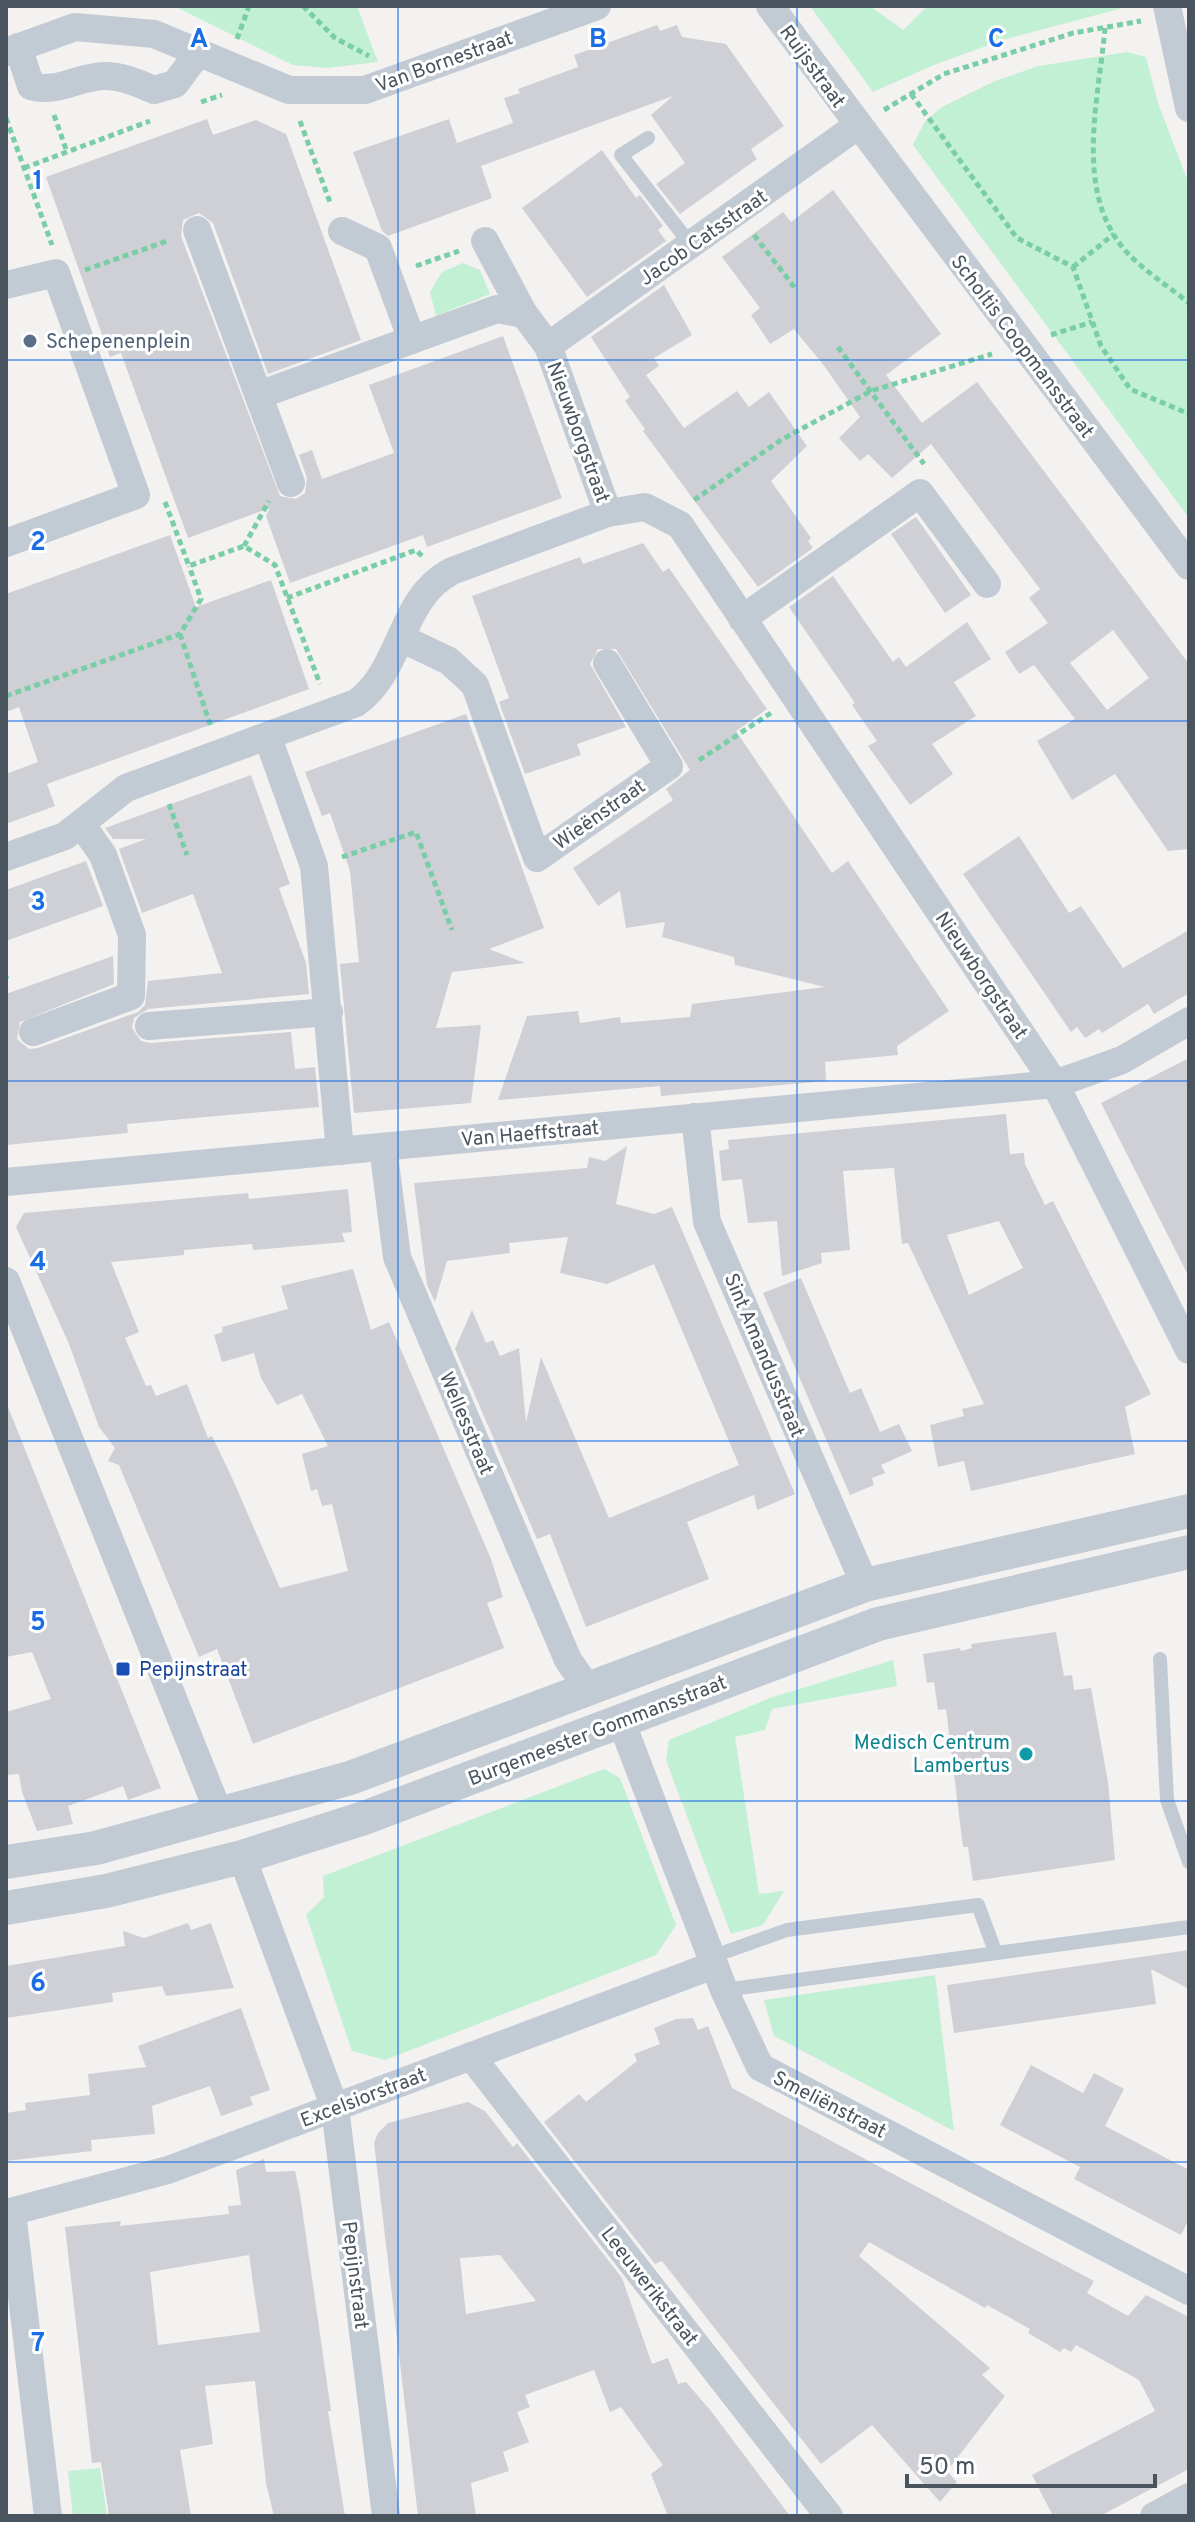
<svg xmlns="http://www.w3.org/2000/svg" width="1195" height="2522" font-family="Overpass,sans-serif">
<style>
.green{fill:#c1f0d4}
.building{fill:#ced0d6;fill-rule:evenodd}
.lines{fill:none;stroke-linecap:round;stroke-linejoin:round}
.path{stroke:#79cea6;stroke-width:5;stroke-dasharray:6 4;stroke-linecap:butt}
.service{stroke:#c2cbd3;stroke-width:14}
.minor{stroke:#c2cbd3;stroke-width:28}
.tertiary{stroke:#c2cbd3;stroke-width:34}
.grid{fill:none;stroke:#1a6de5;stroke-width:2;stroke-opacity:0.55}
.service-dot{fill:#5c6f8a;stroke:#fff;stroke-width:3}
.transit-dot{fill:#1a4fb4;stroke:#fff;stroke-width:3}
.culture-dot{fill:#0f9aa8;stroke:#fff;stroke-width:3}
.labels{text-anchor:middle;stroke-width:6;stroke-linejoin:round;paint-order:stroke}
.street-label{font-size:20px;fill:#49545f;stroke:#fff}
.service-label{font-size:20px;fill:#4e5e75;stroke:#fff;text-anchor:start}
.transit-label{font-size:20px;fill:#164399;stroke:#fff;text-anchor:start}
.culture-label{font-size:20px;fill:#0d838f;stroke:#fff;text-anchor:end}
.grid-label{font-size:26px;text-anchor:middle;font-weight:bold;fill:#1a6de5;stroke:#fff;stroke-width:6;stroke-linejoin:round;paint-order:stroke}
</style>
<rect width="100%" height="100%" fill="#f4f1f1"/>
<g class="green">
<path d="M174,6H357L378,62L327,68L293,65Z"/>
<path d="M810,6H870L903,30L928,6H1130L1003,40L936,64L873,92Z"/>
<path d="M1127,52L1146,57L1158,103L1189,184V518L913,145L925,121L942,107L995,81L1039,66Z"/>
<path d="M463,263L480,270L490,294L436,316L430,292L442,272Z"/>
<path d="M893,1660L897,1686L772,1709L765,1730L735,1737L759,1894L784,1891L763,1925L731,1934L666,1760L669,1740L770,1698Z"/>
<path d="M604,1769L620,1778L676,1925L656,1955L385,2060L352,2051L306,1915L324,1897L323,1876Z"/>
<path d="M935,1975L954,2131L774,2036L764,2000Z"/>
<path d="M100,2468L107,2516H73L68,2471Z"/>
</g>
<g class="building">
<path d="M657,25L660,31L677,25L682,37L726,44L784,126L751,149L757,159L680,214L656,184L685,163L651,115L673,96L481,166L492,198L388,236L382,231L353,152L449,119L457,143L513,123L504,98L520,93L518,89L578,67L574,55Z"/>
<path d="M207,119L213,135L256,120L286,134L361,340L268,374L213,223L199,213L183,220L181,236L280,496L296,499L305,493L307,478L299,455L312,450L322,479L394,453L369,385L503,336L562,498L427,547L423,535L290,583L266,516L270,508L188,538L121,353L110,357L46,177Z"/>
<path d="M602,150L636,198L640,195L663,226L658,230L666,241L587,297L522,208Z"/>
<path d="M833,190L941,334L886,375L922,423L977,382L1189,664V849L1168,851L1115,774L1072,800L1037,741L1075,719L1034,665L1019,674L1005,652L1048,623L1029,598L1040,589L931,444L892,478L868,454L860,461L839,438L860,417L825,367L794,329L770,344L751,315L760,308L722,257L783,212L791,222ZM1113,630L1149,678L1107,710L1070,663Z"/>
<path d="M664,285L692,335L654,358L659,366L646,375L684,428L737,391L749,407L769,392L807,446L771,481L811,538L808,541L813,548L758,587L643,431L645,429L625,401L630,397L591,337Z"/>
<path d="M916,517L971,595L945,613L891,534Z"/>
<path d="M170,535L196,607L271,580L309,689L47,784L55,806L6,824V774L38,762L19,707L6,712V594Z"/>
<path d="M643,543L663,572L669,568L767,709L736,731L832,873L848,861L949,1011L897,1046L898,1055L825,1062L826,1081L661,1096L660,1086L498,1100L527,1016L578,1011L580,1023L620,1017L621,1023L690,1017L692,1004L825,987L735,965L734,957L662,937L665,922L626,928L620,891L598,906L573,868L673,800L666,789L690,770L616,649H598L590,664L626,727L577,744L581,755L525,774L499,702L509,698L472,596L580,557L583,564Z"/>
<path d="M833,576L893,662L899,657L906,667L967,622L991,659L954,682L976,716L932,744L953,774L910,805L868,746L877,741L852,705L855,703L789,607Z"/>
<path d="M466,714L544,928L489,949L525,963L452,972L436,1028L481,1025L471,1103L354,1113L340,964L359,962L350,871L330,813L322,816L305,772Z"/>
<path d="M251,775L290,884L279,888L306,963L309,994L148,1009L134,1018L132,1028L141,1041L150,1043L291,1032L295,1069L315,1067L319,1107L127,1124L128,1133L6,1145V994L113,956L114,984L20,1022L17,1039L29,1049L38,1048L138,1012L145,1005L148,981L222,973L193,894L142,913L119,849L146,839H113L105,828Z"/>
<path d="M1019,836L1069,913L1081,906L1123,968L1189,930V993L1154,1014L1148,1004L1102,1033L1099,1029L1085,1038L1077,1027L1071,1032L963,874Z"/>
<path d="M86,861L103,906L6,941V890Z"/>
<path d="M1189,1058V1277L1101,1103Z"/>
<path d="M1006,1114L1010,1154L1024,1153L1025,1164L1045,1205L1053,1201L1151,1394L1125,1407L1135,1454L971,1491L964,1461L938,1467L930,1425L964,1416L962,1409L984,1404L908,1243L902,1244L894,1168L843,1171L850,1250L821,1253L822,1263L782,1276L777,1221L748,1223L742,1179L722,1181L719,1151L729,1149L728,1140ZM999,1221L1023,1268L969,1295L947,1235Z"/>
<path d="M627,1146L616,1204L654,1214L672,1207L795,1494L757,1510L754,1495L687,1522L709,1579L586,1627L550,1534L537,1539L455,1349L472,1310L486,1343L493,1340L500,1356L519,1348L526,1422L541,1357L609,1518L739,1465L654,1264L607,1284L560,1273L568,1237L509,1243L510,1253L447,1261L435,1302L427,1285L414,1183L587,1168L589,1157L605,1161Z"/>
<path d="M348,1189L352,1232L342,1233L345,1242L253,1250L252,1244L184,1250V1255L111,1262L139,1332L125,1338L146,1386L151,1385L156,1396L187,1384L208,1438L212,1436L233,1480L280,1588L348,1571L332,1504L322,1506L317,1489L311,1491L302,1454L328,1446L302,1394L277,1405L261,1378L254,1353L222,1362L214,1335L223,1332L222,1327L288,1309L281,1286L353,1269L371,1330L389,1322L491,1559L503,1597L487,1603L504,1648L253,1744L217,1649L199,1657L119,1465L108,1461L115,1448L99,1427L69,1344L16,1227L24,1213L248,1193L249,1199Z"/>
<path d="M801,1278L850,1393L861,1388L880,1432L899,1424L912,1451L881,1465L885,1473L872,1478L874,1485L850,1495L763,1293Z"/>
<path d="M6,1402L161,1788L128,1800L123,1786L68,1806L73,1824L37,1831L22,1792L19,1774L6,1775V1712L51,1699L32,1652L6,1657Z"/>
<path d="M1056,1632L1064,1676L1072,1675L1074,1690L1091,1688L1108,1782L1115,1860L973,1881L968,1847H963L946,1709L938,1710L934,1682L927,1683L923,1654L960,1648L961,1651L972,1648L971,1644Z"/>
<path d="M188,1923L191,1930L211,1923L234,1988L166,1996L162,1986L112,1993L113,2002L6,2018V1966L125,1946L123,1931L144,1938Z"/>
<path d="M1189,1950V1989L1151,1969L1156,2004L954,2033L947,1985Z"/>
<path d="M241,2008L270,2090L250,2097L253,2105L221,2116L210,2086L152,2106L155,2134L91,2140L92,2151L6,2161V2113L26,2110L25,2103L90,2095L88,2074L146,2067L138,2046Z"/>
<path d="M693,2018L698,2030L708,2026L732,2088L1094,2281L1087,2293L1128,2316L1146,2295L1189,2317V2469L1100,2516H1053L1032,2475L1155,2411L1139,2380L1076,2345L1071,2352L1064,2348L1060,2352L1028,2333L1030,2329L987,2305L985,2308L869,2242L859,2256L990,2368L982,2375L1005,2396L947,2471L957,2482L940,2502L872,2425L821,2464L662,2261L655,2264L544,2122L579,2094L586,2102L637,2061L634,2054L660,2044L654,2028L676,2019Z"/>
<path d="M1031,2065L1083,2093L1094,2073L1124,2089L1105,2126L1189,2170V2219L1181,2235L1074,2179L1080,2167L1000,2125Z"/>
<path d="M468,2102L485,2111L513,2147L517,2143L622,2278L652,2364L668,2358L678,2384L686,2382L711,2411L790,2516H668L651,2474L663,2465L621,2407L610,2412L594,2370L525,2395L530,2407L517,2412L529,2442L503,2452L509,2471L471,2483L476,2516H418L374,2143L378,2133L388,2123ZM500,2255L536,2301L466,2314L460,2258Z"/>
<path d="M264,2159L266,2172L295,2171L300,2194L331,2411H328L345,2516H274L266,2483L255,2381L205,2386L213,2444L180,2450L191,2516H109L101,2462L92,2463L65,2227L121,2221L120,2226L229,2214L228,2206L241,2205L236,2170ZM249,2255L260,2332L158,2345L150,2272Z"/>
</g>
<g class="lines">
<g class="path">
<path d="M303,6L335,38L369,56"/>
<path d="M1105,28C1099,98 1074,188 1123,248C1141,269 1168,286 1189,303"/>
<path d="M237,39L249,6"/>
<path d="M911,94L1017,238L1073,267L1101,346L1130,389L1189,414"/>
<path d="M201,102L222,95"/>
<path d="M884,110L944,74L1073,33L1141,21"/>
<path d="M54,115L67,152"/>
<path d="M6,118L52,245"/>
<path d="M300,121L331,205"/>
<path d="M24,168L150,121"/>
<path d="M754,235L795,288"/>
<path d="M416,266L459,251"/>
<path d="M1073,267L1114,234"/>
<path d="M85,270L170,240"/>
<path d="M1051,335L1092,322"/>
<path d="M838,347L924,464"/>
<path d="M694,500L781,440L871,391L992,354"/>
<path d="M165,502L189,566L244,546L275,565L320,684"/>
<path d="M244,546L269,501"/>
<path d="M287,598L416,550L422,556"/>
<path d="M180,634L211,727"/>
<path d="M6,696L180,634L201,599L189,566"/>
<path d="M699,760L771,713"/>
<path d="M169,804L187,855"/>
<path d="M342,857L416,832L452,930"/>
<path d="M6,977L7,979"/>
</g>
<g class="service">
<path d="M648,138L621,155L691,245"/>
<path d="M1160,1659L1167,1800L1189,1862"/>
<path d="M711,1957L787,1930L978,1905L995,1951"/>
<path d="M724,1990L1189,1927"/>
</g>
<g class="minor">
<path d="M770,6L1189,566"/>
<path d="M1167,6L1189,108"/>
<path d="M18,47L31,86C57,94 79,76 105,76C122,76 138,83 154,90L175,84L198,53"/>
<path d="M6,52L75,27L154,34L289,90H365L597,6"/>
<path d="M197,230L291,483"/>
<path d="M342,231L378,248L412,340"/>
<path d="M485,241L524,314"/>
<path d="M6,285L56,273L136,495L6,543"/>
<path d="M548,346L857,126"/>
<path d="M259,395L497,309L524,314L548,346L608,513L645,507L680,525L1055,1084L1189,1350"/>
<path d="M742,619L920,493L987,584"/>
<path d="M401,638L449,661L475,685L537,858L669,766L607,663"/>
<path d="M268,738L314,866L340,1151"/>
<path d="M6,857L65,836L126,788L356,703C403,670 399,598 452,571L608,513"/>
<path d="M149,1026L329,1012"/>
<path d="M33,1032L131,996L132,935L103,855L82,825"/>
<path d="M695,1117L707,1222L865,1585"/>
<path d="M383,1147L397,1257L568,1660L587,1687"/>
<path d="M6,1182L1055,1084L1122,1060L1189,1021"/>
<path d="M6,1281L220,1816"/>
<path d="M621,1721L724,1990L760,2067L1189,2291"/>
<path d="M242,1857L335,2108L386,2516"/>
<path d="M471,2056L829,2516"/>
<path d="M12,2212L48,2516"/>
<path d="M6,2213L168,2170L714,1965"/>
<path d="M1154,2516L1189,2497"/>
</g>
<g class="tertiary">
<path d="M6,1862L96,1848L350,1778L865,1585L1189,1511"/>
<path d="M6,1908L106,1891L242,1857L364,1818L878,1624L1189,1552"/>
</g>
</g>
<path class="grid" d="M398,6V2516M797,6V2516M6,360H1189M6,721H1189M6,1081H1189M6,1441H1189M6,1801H1189M6,2162H1189"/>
<circle class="service-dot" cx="30" cy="341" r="8"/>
<rect class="transit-dot" x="115" y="1661" width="16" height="16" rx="4"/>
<circle class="culture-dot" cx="1026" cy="1754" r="8"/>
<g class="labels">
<g class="street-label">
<text transform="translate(444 61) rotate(-20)" y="7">Van Bornestraat</text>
<text transform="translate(813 66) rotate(54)" y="7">Ruijsstraat</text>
<text transform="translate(703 237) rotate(-35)" y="7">Jacob Catsstraat</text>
<text transform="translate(1023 346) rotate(53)" y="7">Scholtis Coopmansstraat</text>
<text transform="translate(579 432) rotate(70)" y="7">Nieuwborgstraat</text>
<text transform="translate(599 814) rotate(-35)" y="7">Wieënstraat</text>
<text transform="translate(982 975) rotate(56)" y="7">Nieuwborgstraat</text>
<text transform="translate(530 1133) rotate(-5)" y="7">Van Haeffstraat</text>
<text transform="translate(765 1355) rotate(67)" y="7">Sint Amandusstraat</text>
<text transform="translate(467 1423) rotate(67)" y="7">Wellesstraat</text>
<text transform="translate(597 1730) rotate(-21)" y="7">Burgemeester Gommansstraat</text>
<text transform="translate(363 2097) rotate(-21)" y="7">Excelsiorstraat</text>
<text transform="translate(830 2104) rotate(27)" y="7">Smeliënstraat</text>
<text transform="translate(356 2275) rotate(83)" y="7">Pepijnstraat</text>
<text transform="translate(650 2286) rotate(52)" y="7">Leeuwerikstraat</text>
</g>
<g class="service-label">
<text x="46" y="348">Schepenenplein</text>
</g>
<g class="transit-label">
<text x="139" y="1676">Pepijnstraat</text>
</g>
<g class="culture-label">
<text x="1010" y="1749">Medisch Centrum<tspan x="1010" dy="23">Lambertus</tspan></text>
</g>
</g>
<g class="grid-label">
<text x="199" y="47">A</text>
<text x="598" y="47">B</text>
<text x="996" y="47">C</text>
<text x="38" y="189">1</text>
<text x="38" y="550">2</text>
<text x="38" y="910">3</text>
<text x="38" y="1270">4</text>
<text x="38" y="1630">5</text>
<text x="38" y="1991">6</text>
<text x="38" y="2351">7</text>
</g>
<rect width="1195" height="2522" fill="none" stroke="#49545f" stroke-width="16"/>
<path d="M907 2474v12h248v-12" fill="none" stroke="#49545f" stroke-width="4"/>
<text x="919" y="2474" font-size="24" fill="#49545f" stroke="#ffffff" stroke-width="6" paint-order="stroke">50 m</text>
</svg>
